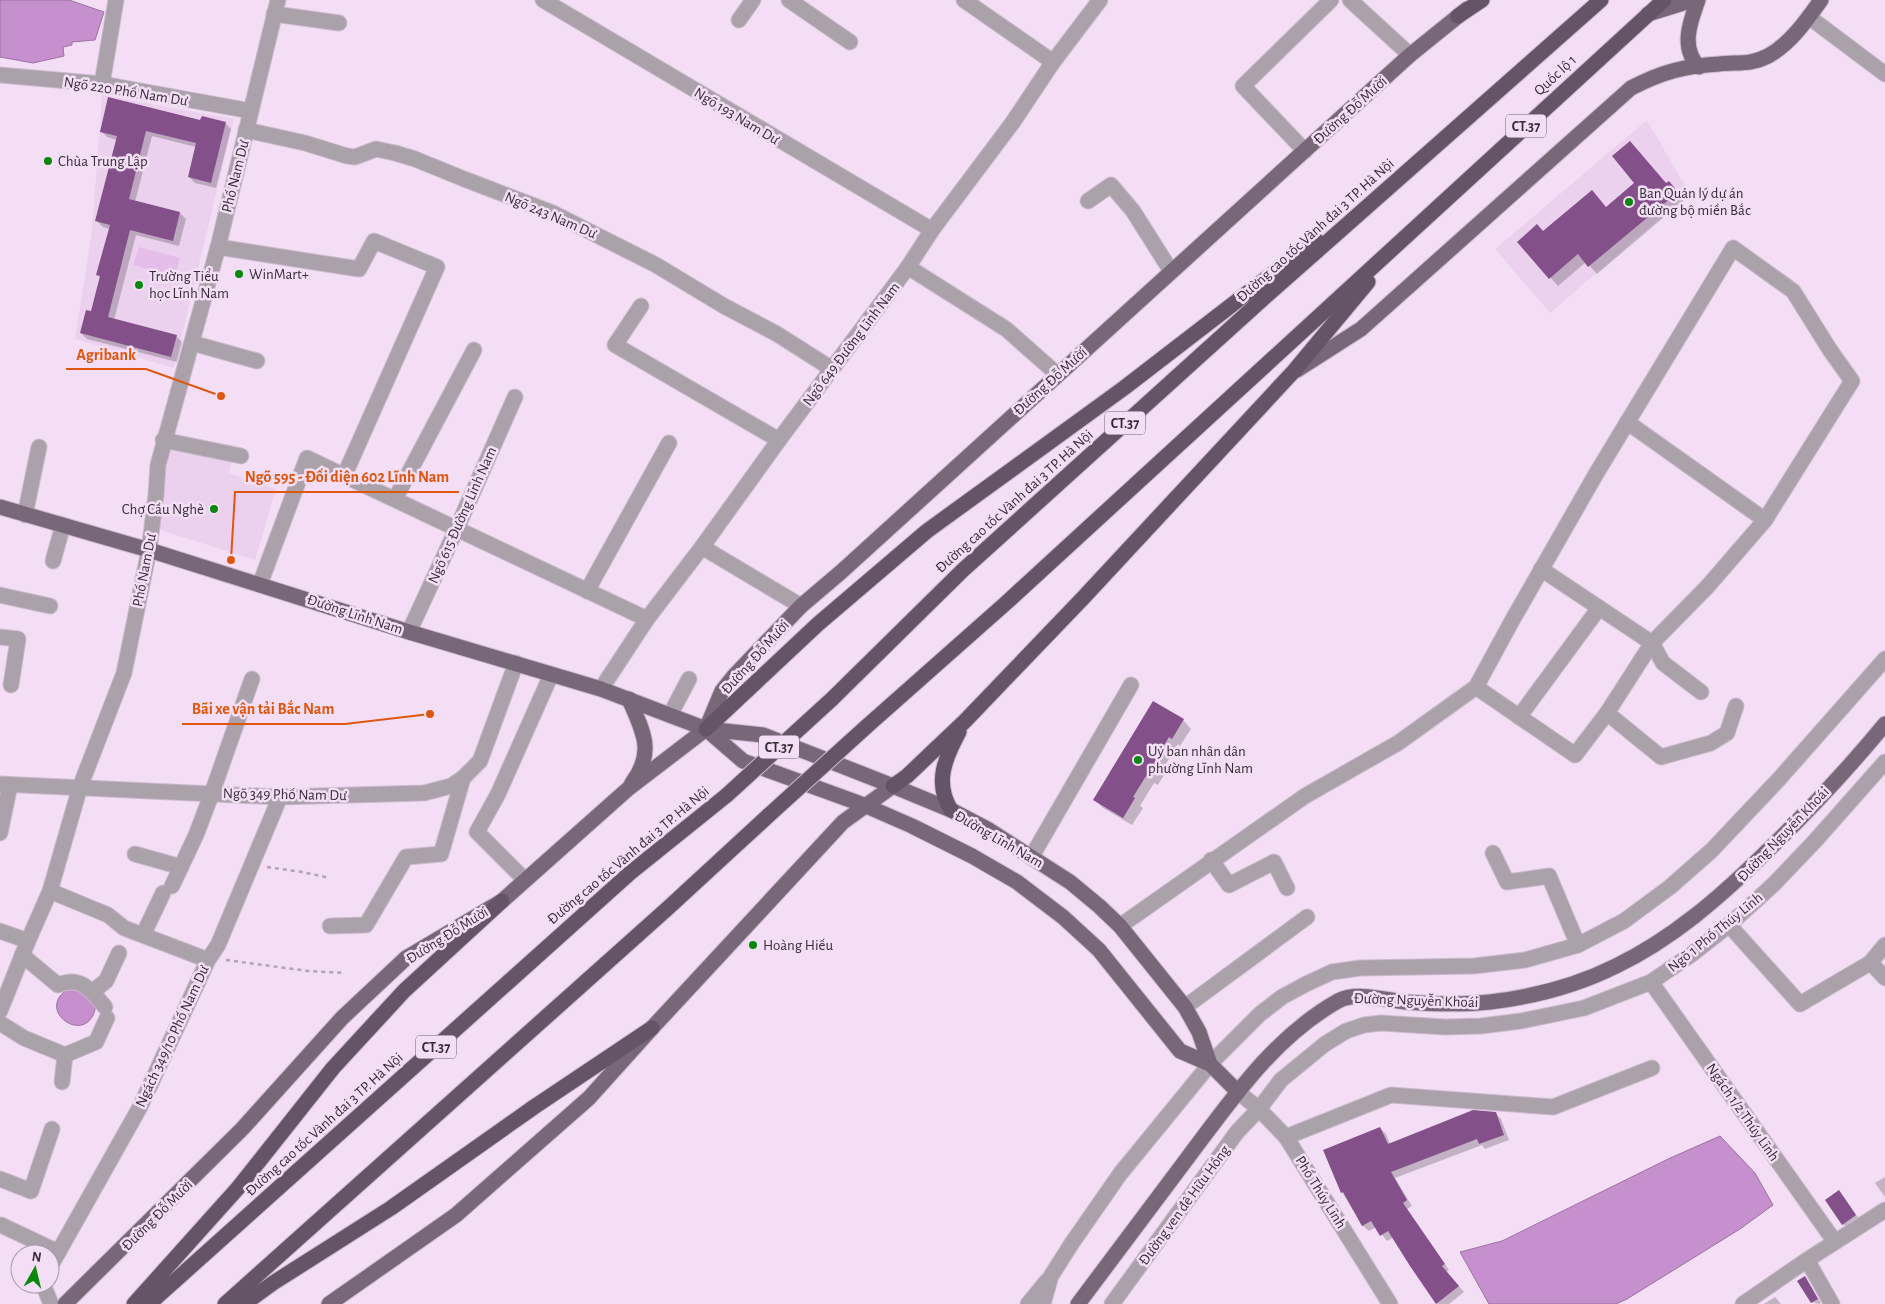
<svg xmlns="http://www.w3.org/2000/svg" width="1885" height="1304" font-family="'Alegreya Sans',sans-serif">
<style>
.built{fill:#ebd1ee}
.green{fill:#e4bee9}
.water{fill:#c68fcd;stroke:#9b72a0}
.shadow{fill:#0003}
.building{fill:#835089}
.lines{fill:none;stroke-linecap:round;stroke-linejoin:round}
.minor-casing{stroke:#cebbd0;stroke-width:17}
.major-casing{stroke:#cebbd0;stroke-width:17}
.highway-casing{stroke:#cebbd0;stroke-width:17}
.path{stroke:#b4a3b6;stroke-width:2.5;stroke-dasharray:4 4;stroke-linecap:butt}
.minor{stroke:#aaa1ab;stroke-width:15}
.major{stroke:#786779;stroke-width:15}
.highway{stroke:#655368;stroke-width:15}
.highway-bridge-casing{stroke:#cebbd0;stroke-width:17;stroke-linecap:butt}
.highway-bridge{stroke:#655368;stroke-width:15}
.poi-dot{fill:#07880d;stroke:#f4def6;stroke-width:2}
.labels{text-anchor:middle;stroke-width:5;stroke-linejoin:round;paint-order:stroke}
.shield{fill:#f4def6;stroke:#6f6370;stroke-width:1}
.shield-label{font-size:14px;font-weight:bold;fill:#362e37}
.street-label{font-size:15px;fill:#362e37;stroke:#f4def6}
.poi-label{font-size:15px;fill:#362e37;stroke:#f4def6;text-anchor:start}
.leader{fill:none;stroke:#df570e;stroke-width:2}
.callout-dot{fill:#df570e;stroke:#f4def6;stroke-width:2}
.callout-label{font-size:16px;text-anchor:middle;font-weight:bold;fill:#df570e;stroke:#f4def6;stroke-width:5;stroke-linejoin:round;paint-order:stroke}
</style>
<rect width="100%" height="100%" fill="#f4def6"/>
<g class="built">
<path d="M102,95L234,119L174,368L75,339L92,231Z"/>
<path d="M1647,120L1689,193L1550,313L1495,249Z"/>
<path d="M167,444L233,457L229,473L276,489L255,560L157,529Z"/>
</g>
<path class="green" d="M139,247L180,258L175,277L133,265Z"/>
<g class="water">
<path d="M0,0H69L104,12L95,40L72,42V45L63,47L64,56L33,63L0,57Z"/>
<path d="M72,987H80L96,1005C89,1051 29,1008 72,987Z"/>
<path d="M1720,1136L1755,1173L1773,1205L1740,1229L1627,1299L1616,1304H1489L1460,1252L1502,1241L1668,1159Z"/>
</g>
<g class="shadow">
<path d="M201,122L225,123L231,129L216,188L195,183L189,177L196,147L152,136L135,202L180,213L186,219L179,246L136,235L114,320L176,336L182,342L177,362L87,339L81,333L92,313L101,278L98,275L110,229L103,227L97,221L117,140L107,137L101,131Z"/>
<path d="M1667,185L1676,191L1684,200L1597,274L1586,262L1558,286L1519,242Z"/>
<path d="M1183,720L1191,729L1180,746L1178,744L1164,767L1167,770L1158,785L1154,783L1140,806L1143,808L1132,825L1103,808L1094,799Z"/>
<path d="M1495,1113L1501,1119L1509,1140L1485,1149L1482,1145L1395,1178L1412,1206L1407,1209L1449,1270L1446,1272L1464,1292L1449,1304H1438L1411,1266L1394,1237L1387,1241L1376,1227L1369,1231L1363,1226L1342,1192L1380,1128L1386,1134L1390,1144Z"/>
<path d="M1885,1177V1197L1875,1183Z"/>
<path d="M1843,1196L1859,1219L1847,1228L1843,1224Z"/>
<path d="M1805,1277L1821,1303L1819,1304L1812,1302Z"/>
<path d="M1775,1297L1781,1304H1764Z"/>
</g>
<g class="building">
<path d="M108,97L200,120L202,116L226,122L211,183L188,177L196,143L146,131L129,199L180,212L173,241L130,230L108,317L177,335L171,357L80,333L86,310L91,311L100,276L96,275L110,225L95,221L117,136L100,132Z"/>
<path d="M1630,141L1666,183L1669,181L1678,192L1588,267L1578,254L1549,279L1517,242L1537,224L1543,231L1592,190L1606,207L1634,183L1612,156Z"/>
<path d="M1153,701L1184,719L1172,739L1169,737L1156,759L1160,761L1149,778L1146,776L1133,797L1135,798L1123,818L1093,800Z"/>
<path d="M1473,1110L1496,1112L1504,1135L1479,1144L1477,1139L1391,1172L1407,1200L1403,1203L1445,1264L1442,1266L1459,1286L1436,1304L1410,1266L1388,1231L1380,1236L1371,1221L1362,1226L1343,1192L1341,1193L1323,1150L1380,1127L1388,1144Z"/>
<path d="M1839,1190L1856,1215L1842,1225L1825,1200Z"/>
<path d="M1805,1276L1818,1299L1811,1303L1797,1281Z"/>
</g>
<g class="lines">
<defs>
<g id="minor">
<path d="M543,0L932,230"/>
<path d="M789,0L850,42"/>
<path d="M964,0L1053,62"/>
<path d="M1350,0L1410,55"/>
<path d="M274,14L339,23"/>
<path d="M1809,17L1885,74"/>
<path d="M739,20L753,0"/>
<path d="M0,75L102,84L251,111"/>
<path d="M102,84L116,0"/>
<path d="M246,130L305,143L347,156L355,157L376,149L395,153L415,159L464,179L553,213L656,265L724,306L777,334L832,369"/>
<path d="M1305,151L1243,86L1331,0"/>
<path d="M1088,201L1111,185L1133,211L1171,271"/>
<path d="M218,247L359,269L374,241L437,267L345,474"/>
<path d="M908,267L1006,329L1057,374"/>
<path d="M641,306L615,345L779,440"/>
<path d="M192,343L257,361"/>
<path d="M1627,422L1765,520"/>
<path d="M163,440L241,456"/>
<path d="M395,499L474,350"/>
<path d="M25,515L39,447"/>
<path d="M702,547L801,606"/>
<path d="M53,561L63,525"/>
<path d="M260,584L307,458L647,619"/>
<path d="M587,591L669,443"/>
<path d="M0,595L50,606"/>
<path d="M409,632L457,528L515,397"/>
<path d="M0,637L18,639L11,685"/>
<path d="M1476,687L1575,755L1607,713L1652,643L1541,569"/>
<path d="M601,689L647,619L702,547L779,440L908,267L932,230L1013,122L1053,62L1100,0"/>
<path d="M1607,713L1661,757L1711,743L1727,733L1736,706"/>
<path d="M670,715L689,679"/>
<path d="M1519,717L1599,608"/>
<path d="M0,784L280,797L424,793L451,786L463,778L480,761L516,663"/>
<path d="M0,833L10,785"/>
<path d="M1493,853L1507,882L1549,876L1578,945"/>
<path d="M135,854L181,867"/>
<path d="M1032,856L1131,685"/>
<path d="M1211,860L1229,885L1274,862L1287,888"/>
<path d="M525,880L477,832L498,794L551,675"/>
<path d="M172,886L196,835L212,793L252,679"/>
<path d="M50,891L108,915L124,928L208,960"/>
<path d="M1729,925L1800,1004L1870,963L1885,945"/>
<path d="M330,926L366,925L406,857L441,854L463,778"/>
<path d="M1120,926L1305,796L1398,743L1476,687L1513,619L1596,474L1733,248L1793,291L1830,350L1852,381L1765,520L1708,586L1652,643L1663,663L1701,692"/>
<path d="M0,931L28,941"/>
<path d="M143,935L163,893"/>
<path d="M22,955L58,985C81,975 92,991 105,1007"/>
<path d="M1871,963L1885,978"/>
<path d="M1651,982L1835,1242"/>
<path d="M92,992L106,981L119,953"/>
<path d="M1185,1007L1307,917"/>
<path d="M0,1011L28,941L50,891L80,787L124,673L149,550L156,495L158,465L218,247L278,0"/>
<path d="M0,1023L24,1038L65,1055L96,1042L107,1018"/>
<path d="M62,1082L65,1055"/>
<path d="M1238,1092L1259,1109L1286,1137L1390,1304"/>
<path d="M1286,1137L1391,1095L1553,1107L1652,1068"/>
<path d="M0,1179L31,1191L52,1129"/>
<path d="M1,1225L58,1252"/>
<path d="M1807,1260L1832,1304"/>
<path d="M50,1267L140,1107L208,960L218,945L280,797"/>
<path d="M43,1284L51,1304"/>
<path d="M1028,1304L1047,1281"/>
<path d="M1043,1304L1051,1276L1072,1243L1120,1174L1210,1064L1260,1014L1282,997L1306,984L1332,972L1360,968L1474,966L1525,960L1578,945L1624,921L1670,887L1712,850L1780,778L1885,659"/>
<path d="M1112,1304L1237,1132L1259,1109L1281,1080L1325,1044L1346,1031L1364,1025L1381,1023L1445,1027L1481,1026L1521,1021L1584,1008L1651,982L1692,954L1729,925L1774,884L1815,841L1885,762"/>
<path d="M1743,1304L1807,1260L1885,1210"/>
</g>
<g id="major">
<path d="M1698,0C1690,22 1680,48 1699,67"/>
<path d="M1648,14L1693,0"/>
<path d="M1297,370L1361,329L1631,88C1662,72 1684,66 1719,64C1738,62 1751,65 1768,56C1790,44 1807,20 1821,0"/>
<path d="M0,507L149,550L409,632L601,689L706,729L763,735L893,786L951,810L989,830L1070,882L1099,906L1120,926L1185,1007L1199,1032L1210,1064"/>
<path d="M629,699C642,730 656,751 632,783"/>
<path d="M706,729L743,761L864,805L912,826L972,856L1017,882L1063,917L1099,950L1180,1051L1210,1064L1238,1092"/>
<path d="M65,1304L242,1129L342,1018L406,958L502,901L629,788L706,729L722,691L734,676L801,606L841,572L1410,55L1467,9"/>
<path d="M329,1304L456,1215L589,1098L652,1028L843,822L893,786"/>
<path d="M1078,1304C1115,1255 1152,1206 1189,1156C1232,1099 1274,1037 1338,1001C1357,991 1385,1000 1405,1002C1432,1004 1462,1005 1490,1002C1532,997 1578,985 1616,966C1672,939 1719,898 1763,855C1806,814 1847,770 1885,724"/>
</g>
<g id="highway">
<path d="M1458,16L1482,0"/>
<path d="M832,699L963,570L1265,297L1601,0"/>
<path d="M866,727L1006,603L1664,0"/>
<path d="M706,729L818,624L927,531L1124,388L1316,240"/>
<path d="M893,786L907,776L965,721L1083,598L1294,371L1368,282"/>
<path d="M951,810C934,783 945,758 959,732"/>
<path d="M134,1304L238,1188L333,1068L404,991L502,901"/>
<path d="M149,1304L630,873L727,795"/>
<path d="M225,1304L668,908L769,815"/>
<path d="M244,1304L273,1283L391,1208L534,1107L652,1028"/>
</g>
</defs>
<use href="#minor" class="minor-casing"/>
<use href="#major" class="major-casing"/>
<use href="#highway" class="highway-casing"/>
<g class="path">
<path d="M267,867L302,872L330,878"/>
<path d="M226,960L308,971L345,973"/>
</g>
<use href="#minor" class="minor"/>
<use href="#major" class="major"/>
<use href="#highway" class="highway"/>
<defs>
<g id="highway-bridge">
<path d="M727,795L832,699"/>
<path d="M769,815L866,727"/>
</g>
</defs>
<use href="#highway-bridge" class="highway-bridge-casing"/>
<use href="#highway-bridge" class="highway-bridge"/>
</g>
<g class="poi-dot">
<circle cx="48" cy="161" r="5"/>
<circle cx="1629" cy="202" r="5"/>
<circle cx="239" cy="274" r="5"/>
<circle cx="139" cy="285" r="5"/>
<circle cx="214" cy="509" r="5"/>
<circle cx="1138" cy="760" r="5"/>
<circle cx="753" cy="945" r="5"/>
</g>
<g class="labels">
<g class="shield">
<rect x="1506" y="114.5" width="40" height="23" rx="4"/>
<rect x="1105" y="411.5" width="40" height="23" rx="4"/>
<rect x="759" y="735.5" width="40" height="23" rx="4"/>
<rect x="416" y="1035.5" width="40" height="23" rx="4"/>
</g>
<g class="shield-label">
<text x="1526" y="131">CT.37</text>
<text x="1125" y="428">CT.37</text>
<text x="779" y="752">CT.37</text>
<text x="436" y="1052">CT.37</text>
</g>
<g class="street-label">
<text transform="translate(1555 75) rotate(-43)" y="5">Quốc lộ 1</text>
<text transform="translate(126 91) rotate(9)" y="5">Ngõ 220 Phố Nam Dư</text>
<text transform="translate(1350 110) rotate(-42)" y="5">Đường Đỗ Mười</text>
<text transform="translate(737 116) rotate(31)" y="5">Ngõ 193 Nam Dư</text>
<text transform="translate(235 176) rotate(-76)" y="5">Phố Nam Dư</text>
<text transform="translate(551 215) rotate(23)" y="5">Ngõ 243 Nam Dư</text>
<text transform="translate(1315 230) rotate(-42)" y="5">Đường cao tốc Vành đai 3 TP. Hà Nội</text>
<text transform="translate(851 344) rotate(-53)" y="5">Ngõ 649 Đường Lĩnh Nam</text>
<text transform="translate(1050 381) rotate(-42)" y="5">Đường Đỗ Mười</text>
<text transform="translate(1014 501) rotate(-42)" y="5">Đường cao tốc Vành đai 3 TP. Hà Nội</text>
<text transform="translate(462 515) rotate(-66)" y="5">Ngõ 615 Đường Lĩnh Nam</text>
<text transform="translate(144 570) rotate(-79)" y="5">Phố Nam Dư</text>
<text transform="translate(355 614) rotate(18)" y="5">Đường Lĩnh Nam</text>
<text transform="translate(755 657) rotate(-48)" y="5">Đường Đỗ Mười</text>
<text transform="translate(285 794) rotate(1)" y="5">Ngõ 349 Phố Nam Dư</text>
<text transform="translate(1783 834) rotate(-46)" y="5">Đường Nguyễn Khoái</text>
<text transform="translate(999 839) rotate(30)" y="5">Đường Lĩnh Nam</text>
<text transform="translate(628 855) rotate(-40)" y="5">Đường cao tốc Vành đai 3 TP. Hà Nội</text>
<text transform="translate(1715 932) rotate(-39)" y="5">Ngõ 1 Phố Thúy Lĩnh</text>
<text transform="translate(447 935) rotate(-32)" y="5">Đường Đỗ Mười</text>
<text transform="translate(1416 1000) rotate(2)" y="5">Đường Nguyễn Khoái</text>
<text transform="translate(172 1036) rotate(-65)" y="5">Ngách 349/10 Phố Nam Dư</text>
<text transform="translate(1743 1112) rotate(55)" y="5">Ngách 1/2 Thúy Lĩnh</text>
<text transform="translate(324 1124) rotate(-42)" y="5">Đường cao tốc Vành đai 3 TP. Hà Nội</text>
<text transform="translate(1321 1192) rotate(58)" y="5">Phố Thúy Lĩnh</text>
<text transform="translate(1184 1205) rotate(-54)" y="5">Đường ven đê Hữu Hồng</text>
<text transform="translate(157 1215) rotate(-45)" y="5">Đường Đỗ Mười</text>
</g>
<g class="poi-label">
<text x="58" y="166">Chùa Trung Lập</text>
<text x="1639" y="198">Ban Quản lý dự án<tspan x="1639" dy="17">đường bộ miền Bắc</tspan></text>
<text x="249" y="279">WinMart+</text>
<text x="149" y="281">Trường Tiểu<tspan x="149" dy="17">học Lĩnh Nam</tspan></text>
<text x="204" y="514" text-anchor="end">Chợ Cầu Nghè</text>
<text x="1148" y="756">Uỷ ban nhân dân<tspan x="1148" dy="17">phường Lĩnh Nam</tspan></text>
<text x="763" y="950">Hoàng Hiếu</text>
</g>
</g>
<path class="leader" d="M221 396L146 369H66M231 560L235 492H459M430 714L345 724H182"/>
<g class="callout-dot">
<circle cx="221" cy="396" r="5"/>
<circle cx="231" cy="560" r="5"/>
<circle cx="430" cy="714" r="5"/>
</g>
<g class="callout-label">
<text x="106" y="360">Agribank</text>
<text x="347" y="482">Ngõ 595 - Đối diện 602 Lĩnh Nam</text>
<text x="263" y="714">Bãi xe vận tải Bắc Nam</text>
</g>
<g transform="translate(35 1269) rotate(8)"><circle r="24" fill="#f4def6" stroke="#a898aa"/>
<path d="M0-4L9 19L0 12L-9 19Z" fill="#07880d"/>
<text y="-8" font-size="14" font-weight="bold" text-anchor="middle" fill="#362e37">N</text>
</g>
</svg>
